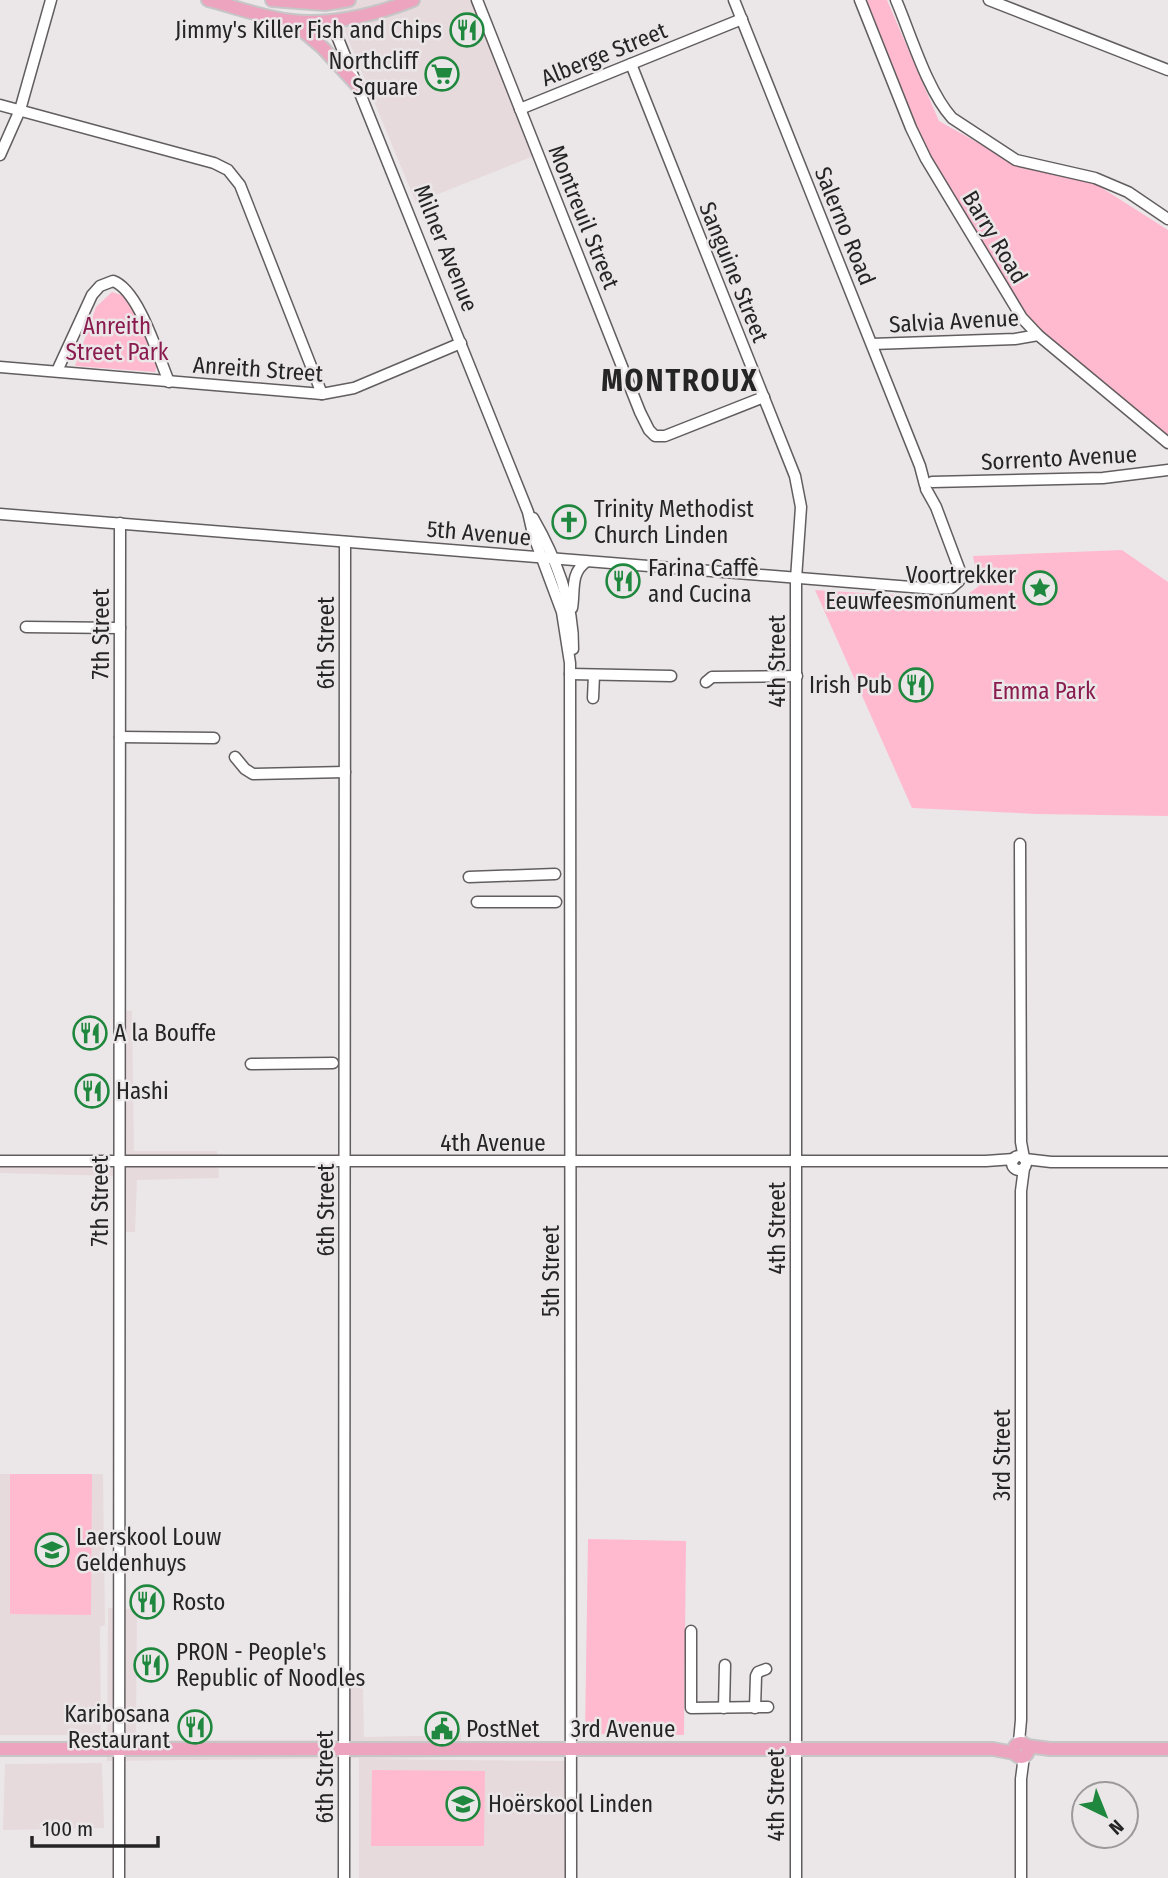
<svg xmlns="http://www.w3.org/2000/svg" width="1168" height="1878" font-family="'Fira Sans Condensed',sans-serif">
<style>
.built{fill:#e7dadd}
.green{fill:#ffbad0}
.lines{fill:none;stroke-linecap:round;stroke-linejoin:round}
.minor-casing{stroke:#625e5f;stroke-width:13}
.major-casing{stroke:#c7c6c6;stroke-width:16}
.minor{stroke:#fff;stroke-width:10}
.major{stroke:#eca4bf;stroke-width:12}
.labels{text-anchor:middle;stroke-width:5;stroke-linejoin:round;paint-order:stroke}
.poi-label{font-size:23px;fill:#262525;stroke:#ebe7e8;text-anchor:start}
.street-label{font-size:23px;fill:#262525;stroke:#ebe7e8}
.park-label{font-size:23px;fill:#8a1b4e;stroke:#ebe7e8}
.district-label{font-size:30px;font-weight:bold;letter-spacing:2px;fill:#262525;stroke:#ebe7e8}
</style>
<rect width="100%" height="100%" fill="#ebe7e8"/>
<g class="built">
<path d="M332,0H476L536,155L416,203Z"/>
<path d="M116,1010L132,1011L134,1151H217L219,1178L137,1180L135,1232H115V1176L0,1173V1155H114Z"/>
<path d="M0,1474H103L105,1625L100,1627L101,1735H0Z"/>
<path d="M108,1608L137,1609L136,1740H341L339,1685H363L364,1737L461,1735V1757L370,1759L568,1761L567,1878H359V1758L107,1761Z"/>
<path d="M102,1763L104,1828L3,1830L5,1764Z"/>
</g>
<g class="green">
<path d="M859,0H887L939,121L1014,163L1091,181L1168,230V443L1025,330L917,150Z"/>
<path d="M112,292L133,299L159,361L155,372L75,366L96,307Z"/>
<path d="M1122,550L1168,582V816L1037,814L912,808L815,590L961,599L979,586L973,556Z"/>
<path d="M10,1474H92L91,1615L10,1614Z"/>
<path d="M588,1539L686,1541L684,1735L585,1734Z"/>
<path d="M372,1770L485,1771L484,1846H371Z"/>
</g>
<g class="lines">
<defs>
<g id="minor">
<path d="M477,0L640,412L649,430L655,436H665L764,397"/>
<path d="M734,0L920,466L925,485"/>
<path d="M860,0L911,128L926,159L1022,318L1038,335L1168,443"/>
<path d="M896,0C911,35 927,90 952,118L1016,160L1095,178L1128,192L1168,219"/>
<path d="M989,0L1168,70"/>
<path d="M331,21L528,512L533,534L562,612L570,663L571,1878"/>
<path d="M631,64L795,476L801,507L796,579V1878"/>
<path d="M0,105L214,163L228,170L240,185L322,394"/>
<path d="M520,109L742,19"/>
<path d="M0,155L20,110L51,0"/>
<path d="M872,344L1015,339L1038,335"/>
<path d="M0,367L322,394L354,388L461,343"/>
<path d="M57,371L92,295L100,286L113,281C139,290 158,356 169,382"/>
<path d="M932,482L1103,478L1168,470"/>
<path d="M0,514L936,589L951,588L959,581L960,571L936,507L926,489"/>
<path d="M533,518C555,556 574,604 573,649"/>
<path d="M572,608C575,591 570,573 586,562"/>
<path d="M26,627L120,628"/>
<path d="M570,674L671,676"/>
<path d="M706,682L712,677L797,676"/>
<path d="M593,698L594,675"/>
<path d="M120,737L214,738"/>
<path d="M235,757L245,769L253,774L345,772"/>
<path d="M1020,844L1021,1142L1024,1158"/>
<path d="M469,877L555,874"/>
<path d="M477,902H556"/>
<path d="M251,1064L333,1063"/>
<circle cx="1019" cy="1163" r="7"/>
<path d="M1025,1159L1051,1162H1168"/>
<path d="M0,1161H986L1014,1159"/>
<path d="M691,1631V1708L768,1707"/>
<path d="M724,1708L725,1665"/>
<path d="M755,1708L756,1676L758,1672L766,1669"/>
<path d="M1019,1742L1021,1720V1191L1024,1168"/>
<path d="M119,1878L120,523"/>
<path d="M344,1878L345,542"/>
<path d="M1021,1878V1779L1024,1756"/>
</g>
<g id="major">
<path d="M208,0C236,7 264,18 292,21C333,25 375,15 413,0"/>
<path d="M272,0L325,4L349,0"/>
<path d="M291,21L322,47L358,86"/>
<circle cx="1021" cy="1750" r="7"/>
<path d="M1027,1746L1050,1749H1168"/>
<path d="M0,1749H993L1014,1753"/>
</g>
</defs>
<use href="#minor" class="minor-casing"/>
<use href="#major" class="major-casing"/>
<use href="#minor" class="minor"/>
<use href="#major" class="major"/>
</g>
<defs>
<symbol id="restaurant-ring" viewBox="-11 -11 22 22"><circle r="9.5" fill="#ebe7e8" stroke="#1f883e" stroke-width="1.5"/><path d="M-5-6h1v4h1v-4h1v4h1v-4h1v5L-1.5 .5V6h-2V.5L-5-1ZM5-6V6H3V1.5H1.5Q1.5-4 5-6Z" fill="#1f883e"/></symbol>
<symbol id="supermarket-ring" viewBox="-11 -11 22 22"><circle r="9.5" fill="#ebe7e8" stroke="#1f883e" stroke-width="1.5"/><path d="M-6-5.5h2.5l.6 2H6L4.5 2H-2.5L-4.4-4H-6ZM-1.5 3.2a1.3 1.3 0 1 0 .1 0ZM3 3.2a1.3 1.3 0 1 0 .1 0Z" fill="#1f883e"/></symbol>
<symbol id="church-ring" viewBox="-11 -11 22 22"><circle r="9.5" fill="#ebe7e8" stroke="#1f883e" stroke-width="1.5"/><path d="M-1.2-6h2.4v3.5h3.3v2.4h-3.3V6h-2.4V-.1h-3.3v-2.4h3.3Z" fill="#1f883e"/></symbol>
<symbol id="sight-ring" viewBox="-11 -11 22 22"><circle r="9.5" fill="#ebe7e8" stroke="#1f883e" stroke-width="1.5"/><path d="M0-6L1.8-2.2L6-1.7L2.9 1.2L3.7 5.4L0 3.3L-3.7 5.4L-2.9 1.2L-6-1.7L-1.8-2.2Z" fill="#1f883e"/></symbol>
<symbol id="school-ring" viewBox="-11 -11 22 22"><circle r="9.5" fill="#ebe7e8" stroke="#1f883e" stroke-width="1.5"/><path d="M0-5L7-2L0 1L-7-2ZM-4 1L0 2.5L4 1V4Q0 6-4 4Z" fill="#1f883e"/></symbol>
<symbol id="civic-ring" viewBox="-11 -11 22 22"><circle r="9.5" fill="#ebe7e8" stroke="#1f883e" stroke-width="1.5"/><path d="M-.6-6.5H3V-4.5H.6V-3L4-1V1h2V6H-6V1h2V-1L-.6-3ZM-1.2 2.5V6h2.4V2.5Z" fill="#1f883e"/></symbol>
</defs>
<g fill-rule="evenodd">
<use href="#restaurant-ring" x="448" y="11" width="38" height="38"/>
<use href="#supermarket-ring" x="423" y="55" width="38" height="38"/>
<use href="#church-ring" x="550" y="503" width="38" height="38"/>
<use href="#restaurant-ring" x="604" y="562" width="38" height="38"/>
<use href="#sight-ring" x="1021" y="569" width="38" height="38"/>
<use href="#restaurant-ring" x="897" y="666" width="38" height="38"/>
<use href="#restaurant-ring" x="71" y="1014" width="38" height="38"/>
<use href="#restaurant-ring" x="73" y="1072" width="38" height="38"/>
<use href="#school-ring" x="33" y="1531" width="38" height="38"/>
<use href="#restaurant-ring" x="128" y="1583" width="38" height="38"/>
<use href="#restaurant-ring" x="132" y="1646" width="38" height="38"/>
<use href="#restaurant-ring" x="176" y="1708" width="38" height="38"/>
<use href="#civic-ring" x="423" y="1710" width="38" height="38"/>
<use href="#school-ring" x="444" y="1785" width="38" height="38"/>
</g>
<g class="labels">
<g class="poi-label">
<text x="442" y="38" text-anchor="end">Jimmy's Killer Fish and Chips</text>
<text x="418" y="69" text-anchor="end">Northcliff<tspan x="418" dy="26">Square</tspan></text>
<text x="594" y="517">Trinity Methodist<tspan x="594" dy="26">Church Linden</tspan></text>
<text x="648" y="576">Farina Caffè<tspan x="648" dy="26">and Cucina</tspan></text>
<text x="1016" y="583" text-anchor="end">Voortrekker<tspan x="1016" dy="26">Eeuwfeesmonument</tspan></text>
<text x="892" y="693" text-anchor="end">Irish Pub</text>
<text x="114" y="1041">A la Bouffe</text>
<text x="116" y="1099">Hashi</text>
<text x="76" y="1545">Laerskool Louw<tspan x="76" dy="26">Geldenhuys</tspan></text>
<text x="172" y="1610">Rosto</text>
<text x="176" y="1660">PRON - People's<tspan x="176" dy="26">Republic of Noodles</tspan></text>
<text x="170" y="1722" text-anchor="end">Karibosana<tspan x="170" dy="26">Restaurant</tspan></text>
<text x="466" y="1737">PostNet</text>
<text x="488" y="1812">Hoërskool Linden</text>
</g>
<g class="street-label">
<text transform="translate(604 54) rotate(-22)" y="8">Alberge Street</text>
<text transform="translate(584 217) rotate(68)" y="8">Montreuil Street</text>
<text transform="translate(845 226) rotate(68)" y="8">Salerno Road</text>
<text transform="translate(995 237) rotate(59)" y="8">Barry Road</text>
<text transform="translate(446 248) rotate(68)" y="8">Milner Avenue</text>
<text transform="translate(734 272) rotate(68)" y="8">Sanguine Street</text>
<text transform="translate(954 321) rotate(-3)" y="8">Salvia Avenue</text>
<text transform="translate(258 369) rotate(4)" y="8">Anreith Street</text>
<text transform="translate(1059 458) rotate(-3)" y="8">Sorrento Avenue</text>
<text transform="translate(479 533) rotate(5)" y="8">5th Avenue</text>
<text transform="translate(101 634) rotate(-90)" y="8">7th Street</text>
<text transform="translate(326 643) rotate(-90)" y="8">6th Street</text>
<text transform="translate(777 661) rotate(-90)" y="8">4th Street</text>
<text x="493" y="1151">4th Avenue</text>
<text transform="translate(100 1201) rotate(-90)" y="8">7th Street</text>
<text transform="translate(326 1210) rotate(-90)" y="8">6th Street</text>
<text transform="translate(777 1228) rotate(-90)" y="8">4th Street</text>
<text transform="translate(551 1271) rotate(-90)" y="8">5th Street</text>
<text transform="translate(1002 1455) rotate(-90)" y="8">3rd Street</text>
<text x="623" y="1737">3rd Avenue</text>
<text transform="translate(325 1777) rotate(-90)" y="8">6th Street</text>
<text transform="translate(776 1795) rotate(-90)" y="8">4th Street</text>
</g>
<g class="park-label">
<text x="117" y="334">Anreith<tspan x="117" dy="26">Street Park</tspan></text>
<text x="1044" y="699">Emma Park</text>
</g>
<g class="district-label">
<text x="680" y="391">MONTROUX</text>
</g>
</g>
<g transform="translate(1105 1815) rotate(137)"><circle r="33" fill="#ebe7e8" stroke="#9c999a" stroke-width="2"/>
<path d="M0-5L12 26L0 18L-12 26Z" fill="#1f883e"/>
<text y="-10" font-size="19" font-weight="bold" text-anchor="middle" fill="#262525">N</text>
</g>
<path d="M32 1836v10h126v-10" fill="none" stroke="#262525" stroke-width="3.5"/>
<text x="42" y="1836" font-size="21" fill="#262525" stroke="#ebe7e8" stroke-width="5" paint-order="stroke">100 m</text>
</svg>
